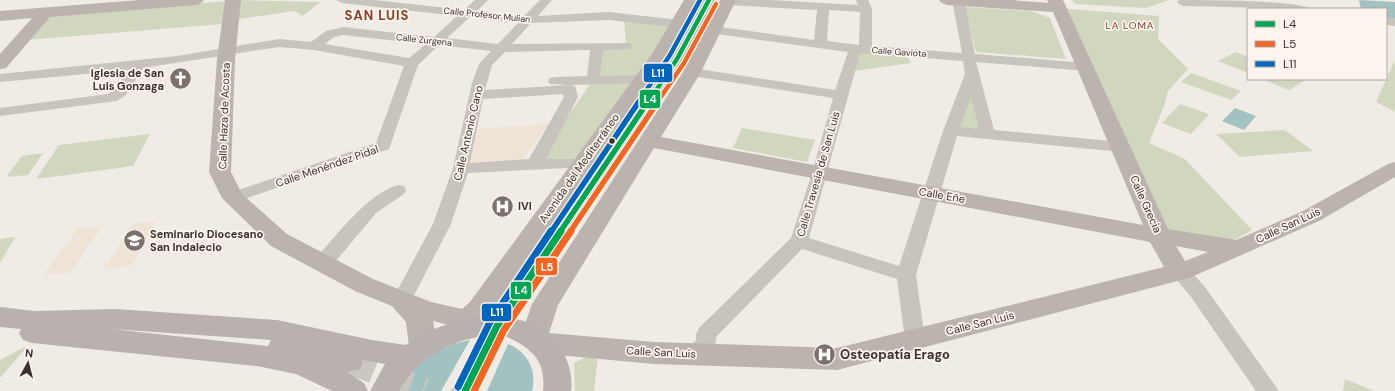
<svg xmlns="http://www.w3.org/2000/svg" width="1395" height="391" font-family="'DM Sans',sans-serif">
<style>
.green{fill:#d1d6bf}
.plaza{fill:#eee3d5}
.water{fill:#a1c2c1}
.lines{fill:none;stroke-linecap:round;stroke-linejoin:round}
.primary-tunnel{stroke:#ccc6c0;stroke-width:26;stroke-dasharray:26 13;stroke-linecap:butt}
.street{fill:#c9c3be;fill-rule:evenodd}
.secondary{fill:#bab3ae;fill-rule:evenodd}
.primary{fill:#b8b1ad;fill-rule:evenodd}
.bus-1-far2-casing{stroke:#fbf5ee;stroke-width:7}
.bus-1-far1-casing{stroke:#fbf5ee;stroke-width:8}
.bus-1-casing{stroke:#fbf5ee;stroke-width:10}
.bus-2-far2-casing{stroke:#fbf5ee;stroke-width:7}
.bus-2-far1-casing{stroke:#fbf5ee;stroke-width:8}
.bus-2-casing{stroke:#fbf5ee;stroke-width:10}
.bus-3-far2-casing{stroke:#fbf5ee;stroke-width:7}
.bus-3-far1-casing{stroke:#fbf5ee;stroke-width:8}
.bus-3-casing{stroke:#fbf5ee;stroke-width:10}
.bus-1-far2{stroke:#00a651;stroke-width:4.5}
.bus-1-far1{stroke:#00a651;stroke-width:5.5}
.bus-1{stroke:#00a651;stroke-width:7}
.bus-2-far2{stroke:#f26522;stroke-width:4.5}
.bus-2-far1{stroke:#f26522;stroke-width:5.5}
.bus-2{stroke:#f26522;stroke-width:7}
.bus-3-far2{stroke:#0065bd;stroke-width:4.5}
.bus-3-far1{stroke:#0065bd;stroke-width:5.5}
.bus-3{stroke:#0065bd;stroke-width:7}
.bus-dot{fill:#3b302b;stroke:#fbf5ee;stroke-width:1.5}
.labels{text-anchor:middle;stroke-width:3.5;stroke-linejoin:round;paint-order:stroke}
.far-street-label{font-size:9px;fill:#3b302b;stroke:#fbf5ee}
.far-neighbourhood-label{font-size:10px;letter-spacing:1px;fill:#8c3b22;stroke:#fbf5ee}
.poi-label{font-size:11px;font-weight:bold;fill:#3b302b;stroke:#fbf5ee;text-anchor:start}
.street-label{font-size:11px;fill:#3b302b;stroke:#fbf5ee}
.far-district-label{font-size:13px;font-weight:bold;letter-spacing:1px;fill:#8c3b22;stroke:#fbf5ee}
.near-poi-label{font-size:13px;font-weight:bold;fill:#3b302b;stroke:#fbf5ee;text-anchor:start}
.line-badge{stroke:#fbf5ee;stroke-width:1.5}
.badge-label{font-size:11px;text-anchor:middle;font-weight:bold;fill:#fff}
</style>
<rect width="100%" height="100%" fill="#f0ebe5"/>
<g class="green">
<path d="M233,0L321,2L302,16L295,11L231,20Z"/>
<path d="M1072,0H1169L1146,8L1075,4Z"/>
<path d="M227,1L223,24L26,40L45,16Z"/>
<path d="M964,7L1031,11L1050,18L1066,59L976,52Z"/>
<path d="M1058,8L1159,16L1158,39L1188,69L1168,91L1164,106L1149,143L1185,159L1252,230L1231,242L1168,231Z"/>
<path d="M624,18L680,24L581,164H535L593,80L597,46L626,45Z"/>
<path d="M855,49L905,53L911,63L847,72Z"/>
<path d="M1236,52L1248,57V73L1218,61Z"/>
<path d="M1395,60V112L1376,102Z"/>
<path d="M1191,73L1241,91L1231,100L1181,82Z"/>
<path d="M972,74L988,135L951,131Z"/>
<path d="M1262,79H1307L1289,90Z"/>
<path d="M1180,104L1209,114L1191,134L1162,123Z"/>
<path d="M742,128L815,140L807,162L733,148Z"/>
<path d="M1285,130L1313,151L1240,157L1216,134Z"/>
<path d="M150,134L133,166L36,179L59,145Z"/>
<path d="M43,153L28,175L6,177L22,156Z"/>
<path d="M15,237L0,263V239Z"/>
<path d="M25,347V349L0,378V360Z"/>
<path d="M598,356L594,391H575L574,363L584,358Z"/>
<path d="M1345,379L1374,391H1343Z"/>
</g>
<g class="plaza">
<path d="M549,124L521,161L471,164L477,129Z"/>
<path d="M156,222L131,266L104,269L133,223Z"/>
<path d="M101,227L71,272L44,275L78,228Z"/>
</g>
<g class="water">
<path d="M1359,0L1395,2V19L1386,17V9H1361Z"/>
<path d="M1235,108L1256,116L1244,130L1222,121Z"/>
<path d="M470,340L441,391H401C414,362 439,346 470,340Z"/>
<path d="M508,344C528,352 537,371 532,391H487Z"/>
</g>
<g class="lines">
<path class="primary-tunnel" d="M350,361L424,391"/>
<g class="street">
<path d="M336,0H375L464,10L475,0H488L477,11L524,16L540,0H552L538,16L609,12L680,20L686,24L680,28L609,20L531,23L512,44L631,43L632,46L631,49L603,50L600,76L641,75L646,76L648,79L646,82L641,83L570,85L575,86L578,97L546,159H581L587,161L589,164L587,167L468,173L451,224L408,307L401,309L394,307L391,302L433,224L453,168L472,83L479,64L491,51L439,45L418,65L389,149L233,203L227,202L224,198L227,194L376,143L404,66L314,50L279,47L143,68L126,95L117,101L0,116V108L108,94L116,89L128,70L0,82V74L177,56L279,39L311,42L326,31L343,27L434,37L457,16L342,3ZM470,17L518,23L498,44L447,38ZM343,35L426,44L409,58L325,44L334,37ZM590,50L587,76L555,77L550,78L548,81L550,84L569,85L485,90L492,65L505,52ZM563,94L564,97L529,159L470,163L483,99Z"/>
<path d="M722,0H771L858,5L856,0H868L872,9V46L962,53L952,0H964L975,54L1086,63L1091,64L1093,67L1091,70L1086,71L976,62L994,130L1121,142L1127,144L1129,147L1127,150L1121,152L957,136L916,275L925,340L922,346L915,348L908,346L905,340L897,279L802,249L716,337C717,352 702,365 687,360L684,354L696,340V334L699,328L791,238L812,173L833,98L692,76L687,75L685,72L687,69L692,68L835,90L848,52L709,33L707,30L709,27L713,26L814,40L817,10L727,5L723,3ZM829,10L860,12L859,45L827,41ZM860,53L963,61L965,74L943,131L899,266L809,238ZM971,97L979,129L960,127Z"/>
<path d="M1179,0C1197,0 1301,0 1309,9L1183,6L1179,4L1177,2Z"/>
<path d="M1386,17L1395,18V26L1386,25Z"/>
<path d="M398,185L404,186L406,190L404,194L376,213L330,268L323,270L316,268L314,263L316,258C337,235 368,193 398,185Z"/>
<path d="M1180,265L1187,267L1205,287L1279,391H1256L1191,297L1170,272L1173,267Z"/>
</g>
<g class="secondary">
<path d="M140,0H204L201,3L196,5L50,17L6,68L0,69V54L32,18L0,21V11Z"/>
<path d="M225,0H241L235,59L231,172L242,194L287,234L373,279L431,302L462,309L470,302L652,54L684,0H700L669,55L488,316L498,319L502,326L498,333L489,336L473,332C466,339 459,338 451,335L447,328L448,325L433,321L437,346L433,354L423,357L413,354L409,346L406,322L392,306L355,291L271,246L222,198L209,172L217,59Z"/>
<path d="M720,0H736L701,72L661,137L1143,225L1053,12L947,5L942,3L939,0H1011L1049,3L1047,0H1063L1168,229L1236,240L1303,211L1388,164L1395,162V177L1319,221L1189,278L837,370L654,364L558,355H540L530,352L528,348L524,346L520,339L532,304L683,72ZM654,148L1150,242L1164,267L837,348L654,342L549,333L558,305ZM1176,246L1208,252L1185,261Z"/>
</g>
<path class="primary" d="M701,0H717L686,59L516,319C524,321 535,324 542,329C562,343 574,367 571,391H543C546,362 533,348 507,337H505L479,391H451L478,337C445,343 415,362 399,391H370L385,364L363,360L360,369L347,372L364,383L368,391H332L296,374L257,366L32,343L23,340L19,333L21,329L0,327V307L35,311L115,309L277,320L372,340L406,345L426,332L451,323L490,316L668,59ZM111,329L271,340L268,346Z"/>
<defs>
<path id="bus-1-far2" d="M647,104L677,59L709,0"/>
<path id="bus-1-far1" d="M560,232L647,103"/>
<path id="bus-1" d="M465,391L497,326L561,231"/>
<path id="bus-2-far2" d="M656,104L684,63L716,4"/>
<path id="bus-2-far1" d="M570,232L657,103"/>
<path id="bus-2" d="M474,391L504,330L571,231"/>
<path id="bus-3-far2" d="M637,104L670,55L700,0"/>
<path id="bus-3-far1" d="M551,232L638,103"/>
<path id="bus-3" d="M458,387L490,322L551,231"/>
</defs>
<use href="#bus-1-far2" class="bus-1-far2-casing"/>
<use href="#bus-1-far1" class="bus-1-far1-casing"/>
<use href="#bus-1" class="bus-1-casing"/>
<use href="#bus-2-far2" class="bus-2-far2-casing"/>
<use href="#bus-2-far1" class="bus-2-far1-casing"/>
<use href="#bus-2" class="bus-2-casing"/>
<use href="#bus-3-far2" class="bus-3-far2-casing"/>
<use href="#bus-3-far1" class="bus-3-far1-casing"/>
<use href="#bus-3" class="bus-3-casing"/>
<use href="#bus-1-far2" class="bus-1-far2"/>
<use href="#bus-1-far1" class="bus-1-far1"/>
<use href="#bus-1" class="bus-1"/>
<use href="#bus-2-far2" class="bus-2-far2"/>
<use href="#bus-2-far1" class="bus-2-far1"/>
<use href="#bus-2" class="bus-2"/>
<use href="#bus-3-far2" class="bus-3-far2"/>
<use href="#bus-3-far1" class="bus-3-far1"/>
<use href="#bus-3" class="bus-3"/>
</g>
<defs>
<symbol id="church-disc" viewBox="-11 -11 22 22"><circle r="9.5" fill="#7a716c" stroke="#fbf5ee"/><path d="M-1.2-6h2.4v3.5h3.3v2.4h-3.3V6h-2.4V-.1h-3.3v-2.4h3.3Z" fill="#fff"/></symbol>
<symbol id="hospital-disc" viewBox="-11 -11 22 22"><circle r="9.5" fill="#7a716c" stroke="#fbf5ee"/><path d="M-5-5h3v3.5h4V-5h3V5h-3V1.5h-4V5h-3Z" fill="#fff"/></symbol>
<symbol id="university-disc" viewBox="-11 -11 22 22"><circle r="9.5" fill="#7a716c" stroke="#fbf5ee"/><path d="M0-5L7-2L0 1L-7-2ZM-4 1L0 2.5L4 1V4Q0 6-4 4Z" fill="#fff"/></symbol>
</defs>
<g fill-rule="evenodd">
<use href="#church-disc" x="168" y="66" width="25" height="25"/>
<use href="#hospital-disc" x="490" y="194" width="25" height="25"/>
<use href="#university-disc" x="122" y="228" width="25" height="25"/>
<use href="#hospital-disc" x="812" y="342" width="25" height="25"/>
</g>
<circle class="bus-dot" cx="612" cy="141" r="3.5"/>
<g class="labels">
<g class="far-street-label">
<text transform="translate(487 15) rotate(6)" y="3">Calle Profesor Mulian</text>
<text transform="translate(424 40) rotate(6)" y="3">Calle Zurgena</text>
<text transform="translate(899 52) rotate(4)" y="3">Calle Gaviota</text>
</g>
<g class="far-neighbourhood-label">
<text x="1130" y="29">LA LOMA</text>
</g>
<g class="poi-label">
<text x="164" y="77" text-anchor="end">iglesia de San<tspan x="164" dy="13">Luis Gonzaga</tspan></text>
<text x="518" y="210">IVI</text>
<text x="150" y="238">Seminario Diocesano<tspan x="150" dy="13">San Indalecio</tspan></text>
</g>
<g class="street-label">
<text transform="translate(224 116) rotate(-88)" y="4">Calle Haza de Acosta</text>
<text transform="translate(468 133) rotate(-77)" y="4">Calle Antonio Cano</text>
<text transform="translate(327 166) rotate(-19)" y="4">Calle Menéndez Pidal</text>
<text transform="translate(579 168) rotate(-55)" y="4">Avenida del Mediterráneo</text>
<text transform="translate(818 174) rotate(-74)" y="4">Calle Travesía de San Luis</text>
<text transform="translate(942 195) rotate(10)" y="4">Calle Eñe</text>
<text transform="translate(1146 204) rotate(66)" y="4">Calle Grecia</text>
<text transform="translate(1288 225) rotate(-25)" y="4">Calle San Luis</text>
<text transform="translate(980 323) rotate(-14)" y="4">Calle San Luis</text>
<text transform="translate(661 352) rotate(3)" y="4">Calle San Luis</text>
</g>
<g class="far-district-label">
<text x="377" y="20">SAN LUIS</text>
</g>
<g class="near-poi-label">
<text x="840" y="359">Osteopatía Erago</text>
</g>
</g>
<g class="line-badge">
<rect x="643" y="63" width="30" height="20" rx="4" fill="#0065bd"/>
<rect x="639" y="89" width="22" height="20" rx="4" fill="#00a651"/>
<rect x="535" y="257" width="23" height="19" rx="4" fill="#f26522"/>
<rect x="510" y="281" width="22" height="19" rx="4" fill="#00a651"/>
<rect x="481" y="303" width="31" height="19" rx="4" fill="#0065bd"/>
</g>
<g class="badge-label">
<text x="658" y="77">L11</text>
<text x="650" y="103">L4</text>
<text x="547" y="271">L5</text>
<text x="521" y="294">L4</text>
<text x="497" y="316">L11</text>
</g>
<rect x="1247" y="8" width="140" height="72" fill="#fbf5ee" stroke="#aea6a0"/>
<rect x="1255" y="21" width="20" height="6" fill="#00a651" stroke="#aea6a0"/>
<text x="1283" y="28" font-size="12" fill="#3b302b">L4</text>
<rect x="1255" y="41" width="20" height="6" fill="#f26522" stroke="#aea6a0"/>
<text x="1283" y="48" font-size="12" fill="#3b302b">L5</text>
<rect x="1255" y="61" width="20" height="6" fill="#0065bd" stroke="#aea6a0"/>
<text x="1283" y="68" font-size="12" fill="#3b302b">L11</text>
<g transform="translate(28 363) rotate(7)" stroke="#fbf5ee" stroke-width="3" paint-order="stroke">
<path d="M0-3L7 15L0 10L-7 15Z" fill="#3b302b"/>
<text y="-6" font-size="11" font-weight="bold" text-anchor="middle" fill="#3b302b">N</text>
</g>
</svg>
